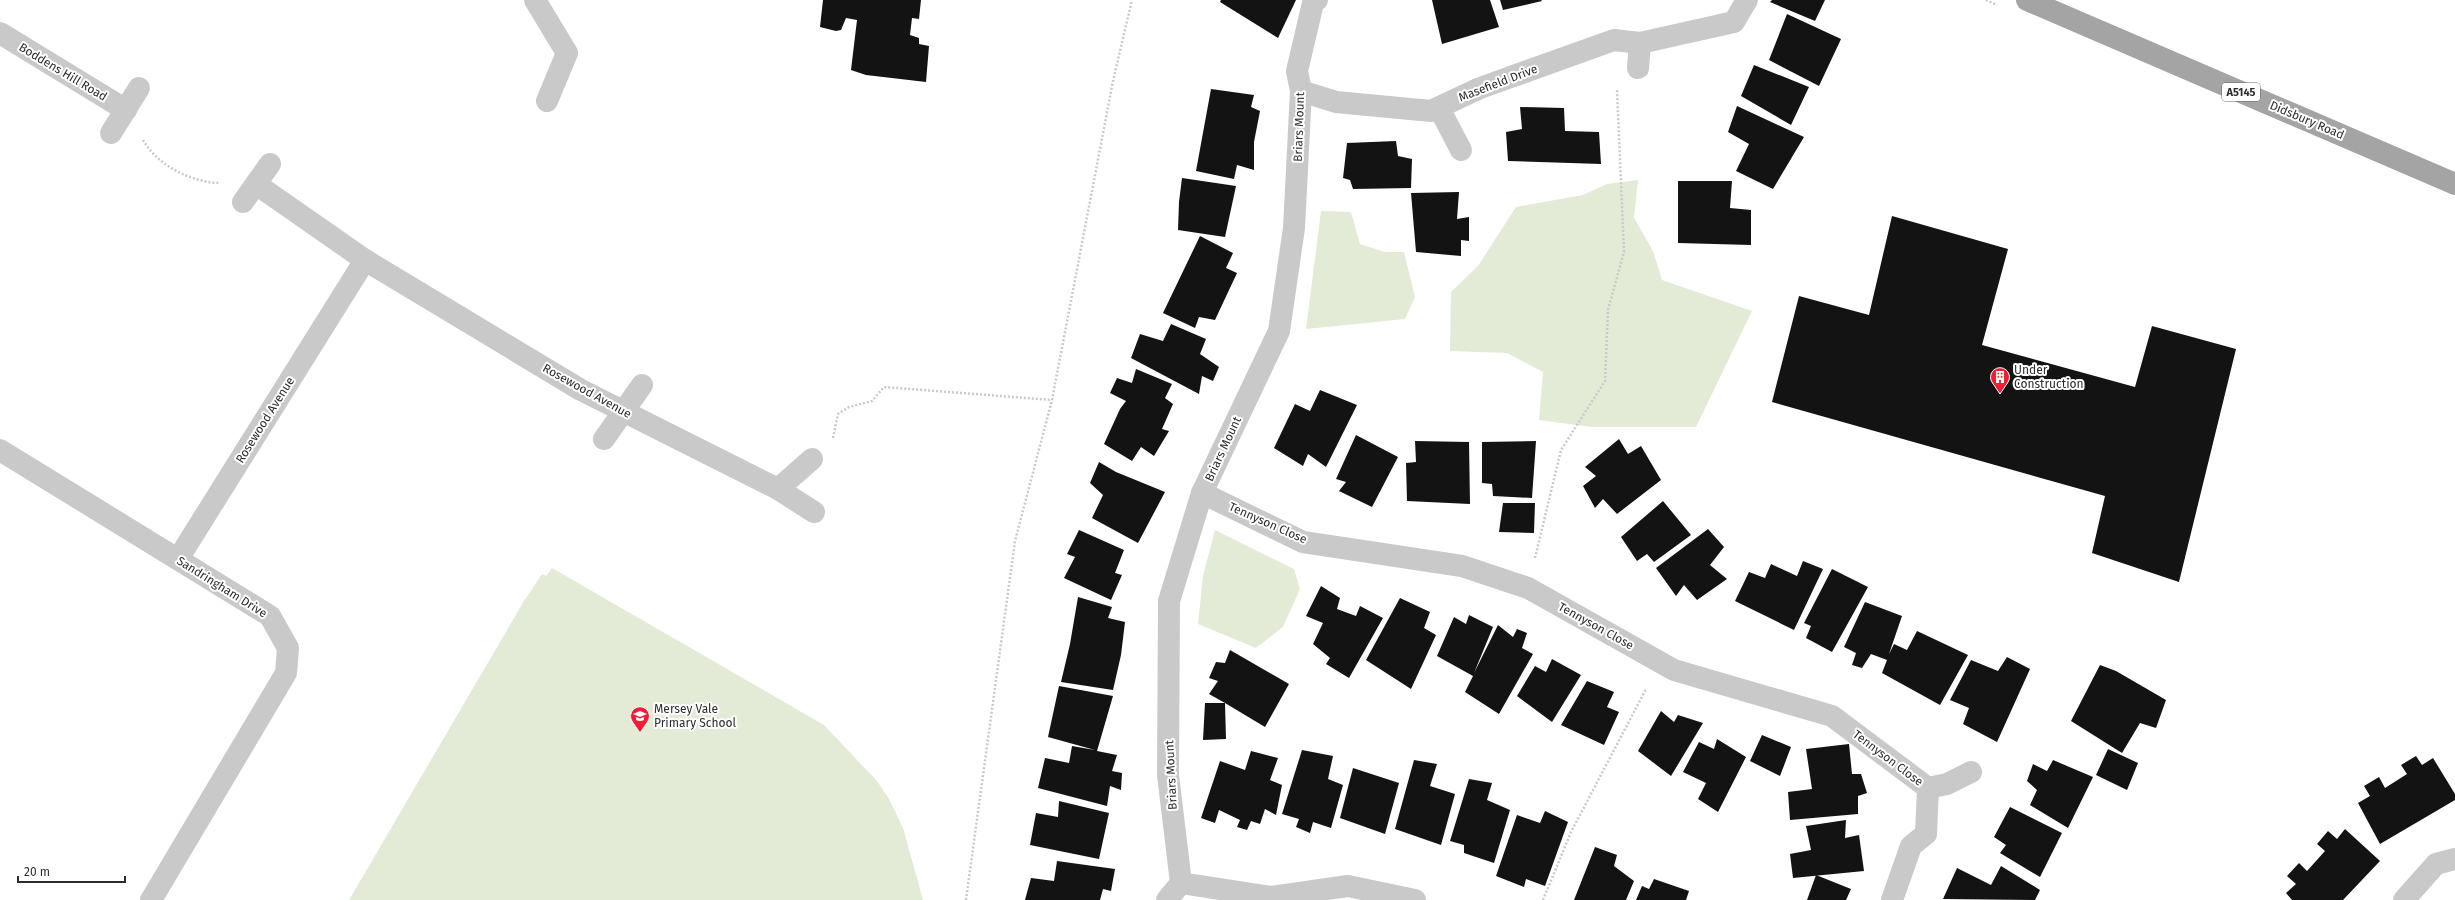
<svg xmlns="http://www.w3.org/2000/svg" width="2455" height="900" font-family="'Fira Sans',sans-serif">
<style>
.green{fill:#e3ebd7}
.building{fill:#131313}
.lines{fill:none;stroke-linecap:round;stroke-linejoin:round}
.path{stroke:#c9c9c9;stroke-width:2.5;stroke-dasharray:2 2;stroke-linecap:butt}
.minor{stroke:#c9c9c9;stroke-width:22}
.major{stroke:#a4a4a4;stroke-width:22}
.labels{text-anchor:middle;stroke-width:4;stroke-linejoin:round;paint-order:stroke}
.shield{fill:#fff;stroke:#6b6b6b;stroke-width:1}
.shield-label{font-size:11px;font-weight:bold;fill:#2c2c2c}
.street-label{font-size:12px;fill:#2c2c2c;stroke:#fff}
.poi-label{font-size:12px;fill:#2c2c2c;stroke:#fff;text-anchor:start}
</style>
<rect width="100%" height="100%" fill="#fff"/>
<g class="green">
<path d="M1638,180L1634,218L1653,251L1662,280L1752,311L1696,427H1592L1539,420L1543,372L1507,353L1450,351L1451,292L1478,266L1516,207L1583,195L1607,184Z"/>
<path d="M1321,211L1351,212L1360,244L1385,252H1404L1415,297L1405,319L1306,329Z"/>
<path d="M1215,530L1294,569L1300,589L1283,627L1256,648L1198,624L1203,576Z"/>
<path d="M552,568L824,725L877,781L889,799L903,828L923,900H349L524,601L542,574L546,576Z"/>
</g>
<g class="building">
<path d="M823,0H921L919,19L912,18L910,35L919,38V44L929,46L926,82L866,75L851,70L857,20L846,18L841,30L836,31L820,27Z"/>
<path d="M1221,0H1296L1278,38L1220,2Z"/>
<path d="M1432,0H1490L1499,27L1442,44Z"/>
<path d="M1500,0H1541L1542,1L1503,10Z"/>
<path d="M1772,0H1825L1815,21L1770,2Z"/>
<path d="M1787,14L1841,39L1819,86L1769,60Z"/>
<path d="M1754,65L1809,87L1791,125L1741,96Z"/>
<path d="M1211,89L1254,95L1251,107L1260,111L1254,142V170L1237,165L1234,179L1196,171Z"/>
<path d="M1737,106L1804,137L1773,189L1736,171L1749,144L1728,132Z"/>
<path d="M1520,107L1564,108L1565,131L1599,132L1601,164L1508,161L1506,132L1522,129Z"/>
<path d="M1396,141L1398,156L1412,159L1411,188L1353,189L1350,180L1343,178L1347,143Z"/>
<path d="M1182,178L1236,186L1225,237L1178,230L1179,202Z"/>
<path d="M1678,181H1732L1730,208L1751,210V245L1678,243Z"/>
<path d="M1459,192L1457,219L1469,217V241L1461,240V256L1416,252L1411,193Z"/>
<path d="M1892,216L2008,249L1982,345L2135,387L2152,326L2236,349L2179,582L2092,553L2105,496L1772,402L1799,296L1869,315Z"/>
<path d="M1200,236L1233,253L1226,268L1237,273L1215,320L1199,317L1195,328L1163,313Z"/>
<path d="M1171,324L1206,339L1200,354L1219,367L1213,381L1202,376L1199,394L1131,358L1140,334L1163,341Z"/>
<path d="M1136,369L1172,384L1165,398L1173,404L1162,429L1169,431L1154,456L1141,447L1132,461L1104,444L1120,409L1126,401L1110,393L1117,378L1132,383Z"/>
<path d="M1320,390L1357,405L1326,467L1308,454L1303,466L1274,448L1295,404L1310,411Z"/>
<path d="M1356,435L1398,457L1372,507L1339,491L1346,482L1336,479Z"/>
<path d="M1619,439L1628,454L1641,446L1661,480L1617,514L1603,499L1595,508L1583,486L1596,476L1585,467Z"/>
<path d="M1415,441L1469,442L1470,504L1407,501L1406,463L1416,462Z"/>
<path d="M1536,441L1532,498L1493,496L1492,484L1482,483V442Z"/>
<path d="M1099,462L1116,472L1165,492L1138,543L1092,518L1103,495L1090,483Z"/>
<path d="M1663,501L1691,535L1654,562L1647,554L1637,561L1621,537Z"/>
<path d="M1503,503H1535L1534,533L1499,532Z"/>
<path d="M1708,529L1724,547L1710,565L1727,579L1697,600L1684,585L1676,596L1656,568Z"/>
<path d="M1079,530L1124,550L1115,573L1122,575L1111,600L1064,578L1075,557L1067,554Z"/>
<path d="M1803,561L1823,569L1794,630L1735,601L1749,572L1765,578L1771,564L1797,576Z"/>
<path d="M1832,569L1868,587L1832,652L1806,638L1811,626L1804,623Z"/>
<path d="M1321,586L1340,598L1337,609L1356,616L1360,606L1383,618L1349,678L1326,664L1330,658L1313,644L1323,623L1306,616Z"/>
<path d="M1078,597L1112,607L1108,618L1125,622L1121,655L1113,690L1061,682L1070,644Z"/>
<path d="M1400,598L1430,612L1424,628L1436,635L1411,689L1366,660Z"/>
<path d="M1865,602L1902,616L1889,654L1894,644L1907,650L1917,631L1968,655L1940,705L1882,673L1887,660L1871,654L1862,668L1852,665L1856,653L1844,647Z"/>
<path d="M1469,615L1493,627L1474,673L1498,625L1513,637L1517,629L1527,633L1522,648L1533,654L1499,714L1465,692L1473,676L1437,656L1454,617L1466,624Z"/>
<path d="M1230,650L1289,684L1265,727L1225,703L1226,739L1203,740L1205,703H1225L1209,694L1218,681L1209,678L1216,662L1225,663Z"/>
<path d="M2007,657L2030,669L1997,742L1963,724L1969,708L1950,700L1971,660L1998,671Z"/>
<path d="M1552,659L1581,675L1552,722L1517,696L1535,666L1546,672Z"/>
<path d="M2100,665L2116,671L2166,700L2156,728L2140,723L2122,753L2071,721Z"/>
<path d="M1587,681L1614,692L1607,707L1619,712L1604,745L1561,725Z"/>
<path d="M1059,686L1113,696L1097,751L1117,755L1112,771L1122,773L1121,790L1110,786L1107,806L1038,788L1045,758L1069,763L1072,746L1095,750L1048,737Z"/>
<path d="M1661,711L1674,722L1678,715L1703,723L1671,776L1638,751Z"/>
<path d="M1762,735L1791,747L1780,776L1750,761Z"/>
<path d="M1717,739L1746,757L1718,812L1698,799L1706,783L1683,772L1699,742L1714,749Z"/>
<path d="M1849,744L1852,774H1861L1867,793L1858,796V814L1790,820L1788,792L1812,789L1806,749Z"/>
<path d="M2108,749L2138,763L2127,790L2096,775Z"/>
<path d="M1302,750L1333,756L1328,779L1343,785L1331,828L1313,822L1310,833L1296,827L1299,819L1282,814Z"/>
<path d="M1251,751L1278,758L1270,780L1282,785L1276,815L1265,809L1260,824L1251,821L1247,830L1237,827L1240,820L1219,810L1215,823L1201,818L1220,761L1245,770Z"/>
<path d="M2416,756L2422,765L2433,758L2455,794V800L2380,844L2358,803L2370,796L2364,786L2379,777L2385,788L2407,774L2401,765Z"/>
<path d="M1414,760L1437,764L1430,786L1455,794L1441,845L1395,829Z"/>
<path d="M2053,760L2093,777L2068,828L2030,805L2037,790L2027,781L2033,764L2047,771Z"/>
<path d="M1353,768L1399,783L1385,834L1340,818Z"/>
<path d="M1469,779L1492,783L1487,800L1510,810L1494,863L1464,853V845L1450,841Z"/>
<path d="M1059,801L1109,813L1099,859L1030,845L1036,813L1058,817Z"/>
<path d="M2010,807L2062,833L2040,877L2000,853L2006,845L1994,837Z"/>
<path d="M1545,811L1568,822L1545,886L1526,879L1524,887L1496,876L1517,815L1540,823Z"/>
<path d="M1846,820L1845,838L1859,835L1864,871L1793,878L1790,854L1811,850L1806,826Z"/>
<path d="M2345,829L2380,861L2343,900H2292L2286,893L2296,884L2287,876L2299,863L2307,871L2325,851L2317,844L2328,831L2337,839Z"/>
<path d="M1595,847L1617,855L1614,866L1634,881L1626,900H1574Z"/>
<path d="M1057,861L1115,869L1111,891L1103,889L1100,900H1025L1031,878L1054,881Z"/>
<path d="M2001,866L2040,890L2035,900L1943,899L1957,868L1991,885Z"/>
<path d="M1816,875L1851,889L1846,900H1807Z"/>
<path d="M1654,879L1689,891L1686,900H1636L1642,886L1649,889Z"/>
</g>
<g class="lines">
<g class="path">
<path d="M1986,0L1997,5"/>
<path d="M143,140C157,165 191,182 219,183"/>
<path d="M833,438L838,414L849,407L872,401L884,387L1052,400"/>
<path d="M1535,558L1561,450L1605,381L1608,310L1624,252L1617,90"/>
<path d="M966,900L1015,541L1052,400L1113,81L1132,0"/>
<path d="M1543,900L1571,832L1646,689"/>
</g>
<g class="minor">
<path d="M535,0L567,53L547,101"/>
<path d="M0,33L126,110"/>
<path d="M1638,68L1640,43"/>
<path d="M1301,91L1336,102L1431,111L1480,88L1614,40L1640,43L1734,22L1747,0"/>
<path d="M1439,108L1461,150"/>
<path d="M111,133L139,88"/>
<path d="M256,184L365,260L581,390L778,489L814,512"/>
<path d="M243,202L270,164"/>
<path d="M604,439L642,385"/>
<path d="M0,450L270,616L288,648L286,673L151,900"/>
<path d="M778,489L812,459"/>
<path d="M1202,493L1303,542L1462,566L1528,588L1674,670L1832,716L1928,788L1926,834L1911,846L1892,900"/>
<path d="M178,559L365,260"/>
<path d="M1928,788L1947,784L1971,772"/>
<path d="M1181,883L1271,897L1348,886L1415,900"/>
<path d="M1167,900L1181,883L1168,775L1169,601L1202,493L1279,331L1294,228L1301,91L1297,71L1313,3L1317,0"/>
<path d="M2404,900L2436,864L2455,859"/>
</g>
<path class="major" d="M2027,0L2455,184"/>
</g>
<defs>
<symbol id="building-pin" viewBox="-11 -11 22 30"><path d="M0 17L-7.5 6A9.5 9.5 0 1 1 7.5 6Z" fill="#f31e35" stroke="#fff"/><path d="M-4-6H4V6H1V3H-1V6H-4ZM-2.5-4.3h1.7v1.8h-1.7ZM.8-4.3h1.7v1.8H.8ZM-2.5-1h1.7V.8h-1.7ZM.8-1h1.7V.8H.8Z" fill="#fff"/></symbol>
<symbol id="school-pin" viewBox="-11 -11 22 30"><path d="M0 17L-7.5 6A9.5 9.5 0 1 1 7.5 6Z" fill="#f31e35" stroke="#fff"/><path d="M0-5L7-2L0 1L-7-2ZM-4 1L0 2.5L4 1V4Q0 6-4 4Z" fill="#fff"/></symbol>
</defs>
<g fill-rule="evenodd">
<use href="#building-pin" x="1989" y="366" width="22" height="30"/>
<use href="#school-pin" x="629" y="705" width="22" height="30"/>
</g>
<g class="labels">
<rect class="shield" x="2222" y="83" width="38" height="18" rx="3"/>
<g class="shield-label">
<text x="2241" y="96">A5145</text>
</g>
<g class="street-label">
<text transform="translate(63 72) rotate(31)" y="4">Boddens Hill Road</text>
<text transform="translate(1498 83) rotate(-21)" y="4">Masefield Drive</text>
<text transform="translate(2307 120) rotate(23)" y="4">Didsbury Road</text>
<text transform="translate(1299 127) rotate(-88)" y="4">Briars Mount</text>
<text transform="translate(587 391) rotate(29)" y="4">Rosewood Avenue</text>
<text transform="translate(265 420) rotate(-58)" y="4">Rosewood Avenue</text>
<text transform="translate(1223 449) rotate(-65)" y="4">Briars Mount</text>
<text transform="translate(1268 523) rotate(24)" y="4">Tennyson Close</text>
<text transform="translate(222 587) rotate(32)" y="4">Sandringham Drive</text>
<text transform="translate(1596 626) rotate(29)" y="4">Tennyson Close</text>
<text transform="translate(1888 758) rotate(37)" y="4">Tennyson Close</text>
<text transform="translate(1171 775) rotate(-93)" y="4">Briars Mount</text>
</g>
<g class="poi-label">
<text x="2014" y="374">Under<tspan x="2014" dy="14">Construction</tspan></text>
<text x="654" y="713">Mersey Vale<tspan x="654" dy="14">Primary School</tspan></text>
</g>
</g>
<path d="M18 876v6h107v-6" fill="none" stroke="#2c2c2c" stroke-width="2"/>
<text x="24" y="876" font-size="12" fill="#2c2c2c" stroke="#ffffff" stroke-width="3" paint-order="stroke">20 m</text>
</svg>
